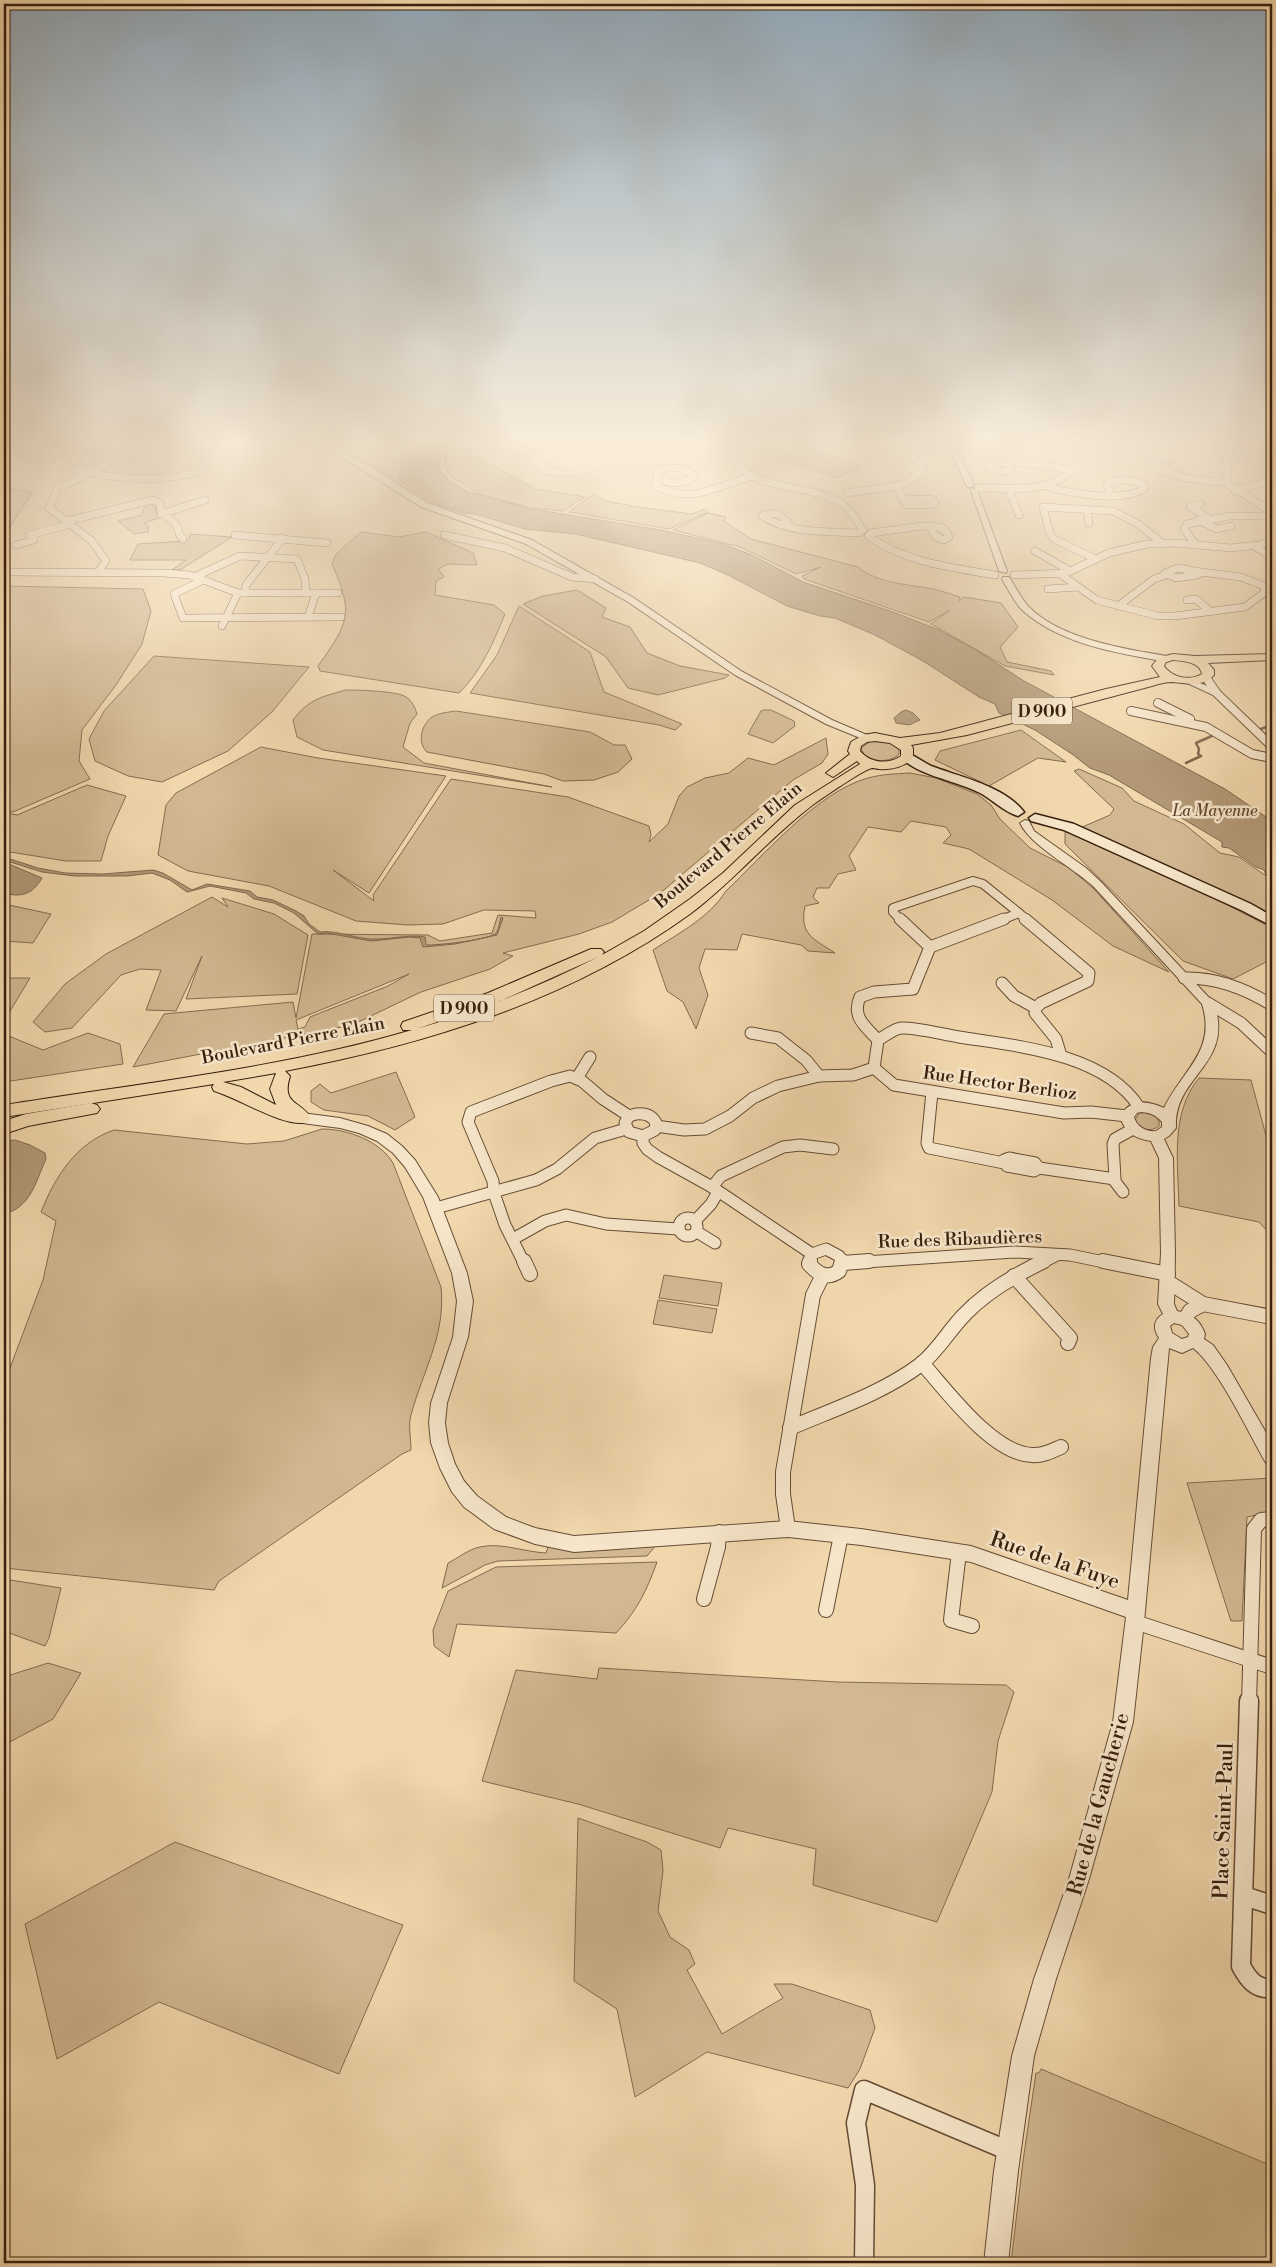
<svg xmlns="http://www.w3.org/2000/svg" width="1276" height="2267" font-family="'Libre Bodoni',serif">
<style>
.green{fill:#d2b891;stroke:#856b4f;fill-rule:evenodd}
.water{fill:#b29876;stroke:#81674c}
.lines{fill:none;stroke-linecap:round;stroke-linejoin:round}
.stream{stroke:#81674c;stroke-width:2.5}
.minor-far4-casing{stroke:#664c35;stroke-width:8}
.minor-far3-casing{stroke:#664c35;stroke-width:10}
.minor-far2-casing{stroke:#664c35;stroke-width:13}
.minor-far1-casing{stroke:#664c35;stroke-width:16}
.minor-casing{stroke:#664c35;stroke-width:21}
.tertiary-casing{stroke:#664c35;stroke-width:2}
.secondary-casing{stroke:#381e0d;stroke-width:3}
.primary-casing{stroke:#381e0d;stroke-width:2}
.minor-far4{stroke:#f6e5c9;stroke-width:7}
.minor-far3{stroke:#f6e5c9;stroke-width:8}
.minor-far2{stroke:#f6e5c9;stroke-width:11}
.minor-far1{stroke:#f6e5c9;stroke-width:14}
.minor{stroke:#f6e5c9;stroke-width:18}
.tertiary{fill:#f6e5c9;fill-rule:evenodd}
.secondary{fill:#f6e5c9;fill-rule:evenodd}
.primary{fill:#f1d7ac;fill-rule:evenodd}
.labels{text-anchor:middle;stroke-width:5;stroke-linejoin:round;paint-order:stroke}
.shield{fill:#f6e5c9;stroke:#715a45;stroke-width:1}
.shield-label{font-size:16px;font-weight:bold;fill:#381e0d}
.far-water-label{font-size:16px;font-style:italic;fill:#634932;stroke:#f6e5c9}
.street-label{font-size:18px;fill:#381e0d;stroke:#f6e5c9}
.near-street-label{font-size:21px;fill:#381e0d;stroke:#f6e5c9}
</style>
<rect width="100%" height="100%" fill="#f1d7ac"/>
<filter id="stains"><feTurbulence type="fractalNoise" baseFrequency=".004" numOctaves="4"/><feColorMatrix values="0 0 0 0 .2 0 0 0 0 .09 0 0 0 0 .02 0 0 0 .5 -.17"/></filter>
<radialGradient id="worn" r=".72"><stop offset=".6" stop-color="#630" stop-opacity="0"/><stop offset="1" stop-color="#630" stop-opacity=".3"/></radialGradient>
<g class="green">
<path d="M330,444H403L400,458L402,460L401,486Z"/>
<path d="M804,447L862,466L836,478L778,458Z"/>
<path d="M471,448L472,455L536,489L585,497L563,511L531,508L479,494L449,475L444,465L446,450Z"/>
<path d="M4,488L33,492L4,536Z"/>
<path d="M594,494L605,501L638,507L692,514L705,509L708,512L669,529L569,512Z"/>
<path d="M146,502H156V512L162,517L144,523L149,527L148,532L134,534L118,521L142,515Z"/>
<path d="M708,513L726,517L724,521L751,539L858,567C879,584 908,584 933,589C942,591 951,594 960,597L959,601L964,597L1001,603L1018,627L1000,647L1007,662L1051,671L1054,675L1005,666L931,624L950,610L929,622L804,579L802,576L821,567L796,574L740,547L673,530Z"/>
<path d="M361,532L399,537L426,532L473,553L477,565L448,564L438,569L444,577L436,581L435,595L494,605L505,614C494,641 481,672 459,693L320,671L318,666C349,622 354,614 332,564L336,554Z"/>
<path d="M190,534L232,537L180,570H172L186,560H130L138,544L186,541L189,539Z"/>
<path d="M4,586L143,589L151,611L142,644L116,685L82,730L79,761L90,779L13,812L4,810Z"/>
<path d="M577,590L606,608L602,617L630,627L647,653L680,666L729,675L725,678L658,695L628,688L606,657L523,604L543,596Z"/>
<path d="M519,606L590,652L604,692L682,724L675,730L659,725L470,693L497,655Z"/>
<path d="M154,656L309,667L272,712L228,751L162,782L128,776L95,761L89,739L104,711Z"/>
<path d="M346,690C358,690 398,691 406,697C412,701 415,707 417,714L410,723L403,747L424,763L552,787L323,750L297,737L293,720C309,699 321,697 346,690Z"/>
<path d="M764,710H771L794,721L795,726L773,743L748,734L761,711Z"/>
<path d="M456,711L590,732L614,745H625L632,759L618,772L594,780L563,781L544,774L427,752C417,743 421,725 432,717C439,713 449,712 456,711Z"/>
<path d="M1021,730L1066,762L1038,758L989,786L935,760L940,751Z"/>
<path d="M826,738L828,754L822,763L793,780L659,894L612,922L579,934L503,953L513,956L490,969L421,992L352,1025L133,1067L164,1014L293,1002L296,1018L312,934L428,935L440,941L492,933L498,915L536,918L535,911L484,910L443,924L408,925L356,921L269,886L188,871L158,855L166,805L176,793L261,747L318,758L446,776L369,893L333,870L374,901L373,895L451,779L568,797L649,826L651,835L649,842L668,824L679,796L687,787L705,778L729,773L748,758L774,765ZM409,974L388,986L310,1017L305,1027L298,1029L296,1020Z"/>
<path d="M871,741L890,742L899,747V754C890,764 864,763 861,748Z"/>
<path d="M1079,769L1122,788L1134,801L1184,824L1220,853L1239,857L1272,880V918L1253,907L1080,828L1110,815L1114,809L1074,771Z"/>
<path d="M910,773L936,778L977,794L991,805L1000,819L1030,848L1068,867L1093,888L1169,972L1113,946L1052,900L969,849L943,843L951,835L946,827L911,821L901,832L868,827L849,856L856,870L838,874L829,888H817L813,897L819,903L805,906C799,935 814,939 835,953L808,951L801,945L742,934L737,950L705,949L699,968L708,995L696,1029L683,1002L667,991L653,950C679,933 709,918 726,891C764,855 817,792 868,778C882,774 896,774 910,773Z"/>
<path d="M87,785L126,796L108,836L101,861H66L4,851V812L17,815Z"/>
<path d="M1065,832L1074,834L1195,888L1272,928V959L1233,979L1183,961L1065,844Z"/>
<path d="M212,897L228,907L222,898L274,914L308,935L297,994L186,999L202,956L176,1011L146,1010L161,970L140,969L121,975L72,1028L45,1032L33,1022L65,984L106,954Z"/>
<path d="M4,904L51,914L33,943L4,941Z"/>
<path d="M4,978H30L4,1021Z"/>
<path d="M88,1033L120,1044L123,1064L4,1082V1034L43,1050Z"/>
<path d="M396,1072L415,1117L395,1130L368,1116L324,1110L311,1102V1091L320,1084L331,1093Z"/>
<path d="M1199,1078L1251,1080L1268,1143H1272V1236L1259,1222L1179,1206C1178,1164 1170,1113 1199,1078Z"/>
<path d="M1139,1113C1147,1111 1155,1114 1159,1121V1126C1150,1133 1140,1129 1135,1120Z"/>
<path d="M322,1129C348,1129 380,1141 393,1163L441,1287C446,1335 423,1370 411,1415C408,1425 411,1439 411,1450L402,1454L219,1581L214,1590L4,1568V1384L43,1280L56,1221L41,1212C55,1177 76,1143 114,1130L247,1144L284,1141Z"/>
<path d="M664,1275L722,1283L718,1306L659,1298Z"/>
<path d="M658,1300L717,1309L712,1333L653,1324Z"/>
<path d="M1272,1478V1512L1247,1517L1242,1621H1231L1187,1483Z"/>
<path d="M657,1544L647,1556L498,1561L485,1565L442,1588L448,1563C458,1558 469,1549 480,1547C500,1542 525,1552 546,1553L548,1547Z"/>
<path d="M657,1562C647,1590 637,1611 616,1633L457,1624L449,1657L434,1646L433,1630L448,1591L496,1567Z"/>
<path d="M4,1579L61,1588L49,1638L45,1646L4,1631Z"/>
<path d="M48,1663L81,1673L53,1719L4,1745V1677Z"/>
<path d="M599,1668L838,1682L1006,1685L1014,1692L998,1741L992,1792L937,1922L813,1885L816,1849L728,1828L720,1848L578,1804L482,1781L516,1670L597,1679Z"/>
<path d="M578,1818L647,1842L661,1850L663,1871L658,1911L670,1937L689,1950L695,1964L687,1970L722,2034L783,1998L774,1984H792L870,2010L875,2028L860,2069L848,2088L707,2052L635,2097L617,2009L574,1981Z"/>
<path d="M175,1842L403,1925L339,2074L159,2002L57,2059L25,1924Z"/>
<path d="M1041,2069L1272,2166V2263H1011L1023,2161L1036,2073H1039Z"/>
</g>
<g class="water">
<path d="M413,444H443L439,466L442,473L452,483L469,492L532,509L661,530L723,544L752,555L803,582L893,612L939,630L976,650L1024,681L1225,789L1272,821V878L1266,875L1264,870L1256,867L1229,848L1222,847V842L1109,775L1090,768L1072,754L1035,730L999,713L995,704L979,697L923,661L875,635L835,618L820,616L787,606L728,575L700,563L576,534L525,529L475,514L463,513L439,505L423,498L404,484L399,477C403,464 402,456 414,447Z"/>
<path d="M906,710L913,713L920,720L909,725L896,723L894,718L901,712Z"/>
<path d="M4,857L38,868L65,873L103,874L153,870L163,873L192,890L207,884L250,891L257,897L273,900L296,911L304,916L309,924L320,932C337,930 353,938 370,939C389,940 406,934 425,937L426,945H428C439,945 492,940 497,932C499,928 500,921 501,917L503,918L497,935L455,944L423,947L420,938L410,937L371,941L327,933L318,934L294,913L274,903L254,899L246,893L210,886L187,892L170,880L152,873L127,876H75L42,872L4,860Z"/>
<path d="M4,862L42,878C33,894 21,898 4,893Z"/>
<path d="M15,1140L30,1145L45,1153L46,1159C35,1183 31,1207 4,1214V1141Z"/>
</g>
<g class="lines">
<g class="stream">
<path d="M1258,730L1272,725"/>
<path d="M1186,763L1201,756L1198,754L1199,749L1196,743L1214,735"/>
</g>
<defs>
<g id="minor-far4">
<path d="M50,444L62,465C108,479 157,485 203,470L205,468L202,466"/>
<path d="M207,444L206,447H231L233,444"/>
<path d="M665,444L689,446L726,444"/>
<path d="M882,444L884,447L910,459"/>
<path d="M1195,444C1222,454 1233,451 1226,483L1272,512"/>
<path d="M689,446C705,449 723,452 736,462C742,466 746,474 753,477C781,490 825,488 847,508C853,514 858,523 863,530"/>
<path d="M30,448L31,451L22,453L21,450Z"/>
<path d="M30,448L50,445"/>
<path d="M56,452L88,447"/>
<path d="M1223,455L1255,452"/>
<path d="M120,457L136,459L148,457"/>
<path d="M912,459L920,461L923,470L919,475L909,467L907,461Z"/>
<path d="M735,461L732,450L738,444"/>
<path d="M1009,463L1011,470L998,472L989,468L988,465C1015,458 1044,466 1071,470"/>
<path d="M538,464L549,460V455L534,456L539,467L544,470L558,473H574L593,468L614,450L637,444"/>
<path d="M668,468H682L694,475V477C682,484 668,485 656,477L658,472Z"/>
<path d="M1162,470L1183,465L1181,460C1171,456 1163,456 1153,460L1152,464C1171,480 1203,479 1226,483"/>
<path d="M659,479L655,485C686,505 719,487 751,476"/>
<path d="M1042,485C1068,493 1122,504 1145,488L1144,485C1132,480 1118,476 1107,485L1111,495"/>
<path d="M896,486L907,505H932L935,502L930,499H902"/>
<path d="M978,488C1005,488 1041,493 1065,476C1081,465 1081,451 1102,444"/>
<path d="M1008,488L1019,515"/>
<path d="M1235,491L1272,481"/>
<path d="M848,493L901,485L919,475"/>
<path d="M1201,504L1190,507L1207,517"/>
<path d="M1087,509L1089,523"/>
<path d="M161,514L205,500"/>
<path d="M1199,520L1216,529L1231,526"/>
<path d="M67,521L152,500L160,503C160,516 170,516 176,525C180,530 177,535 183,539"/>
<path d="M791,526C782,515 777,510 762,516C790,534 826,531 858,533"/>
<path d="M871,533L922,526L940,527L945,530L949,537L944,540L935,536L930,527"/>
<path d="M235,535L327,543"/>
<path d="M444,535L505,548L572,577L595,579"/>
<path d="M868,536C907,563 950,567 995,575"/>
<path d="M16,545L34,540L29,535L71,524"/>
<path d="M1196,545L1184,529L1187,524L1229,516H1272"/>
<path d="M1256,547L1272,557"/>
<path d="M1035,551L1070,571"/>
<path d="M1095,559L1054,539L1050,534L1043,507L1113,511L1138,524L1162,543"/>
<path d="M1178,568L1200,572L1198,575L1176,578L1165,573Z"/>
<path d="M4,572L164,573L190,575L238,593H338"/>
<path d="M98,572L106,561L92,541L49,508L57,489L120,457L137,444"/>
<path d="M1060,574L1097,600L1158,616H1175L1245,607L1265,592L1264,586L1241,577L1200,572"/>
<path d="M1014,575L1066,573L1109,553L1147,544L1176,543L1231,548L1258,545L1272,541"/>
<path d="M194,577L240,556L297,559L305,579L306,593"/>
<path d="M203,580L174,594L183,618L341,617"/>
<path d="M1048,589L1078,587"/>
<path d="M245,593L246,585L283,538"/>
<path d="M1187,600L1196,599L1211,612"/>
<path d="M1118,606L1154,579L1166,575"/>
<path d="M308,617L316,593"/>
<path d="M222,626L238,593"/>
</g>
<g id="minor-far3">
<path d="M1158,703L1190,719"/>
<path d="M1131,711L1206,727L1252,754L1272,758"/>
<path d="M901,920L893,912V908L973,881L983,884L1019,913"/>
<path d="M1001,920L1019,913L1027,920"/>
</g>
<g id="minor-far2">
<path d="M900,919L930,947"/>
<path d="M1025,919L1089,973L1088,981L1041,1003L1036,1008L1035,1013L1056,1039L1061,1056"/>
<path d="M1184,978C1215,977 1246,989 1272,1005"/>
<path d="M1002,983L1014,996L1036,1008"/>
<path d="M1208,1003L1241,1023L1272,1052"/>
<path d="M751,1033L778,1038L806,1060L819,1076"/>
<path d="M878,1040C866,1027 851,1017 860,997L874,992L913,989L930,947L1004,919"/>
<path d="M874,1068L894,1085L1064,1113L1091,1112L1127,1116"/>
<path d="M577,1078L590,1057"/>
<path d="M932,1092L927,1143L929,1148L1004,1163"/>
<path d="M636,1114C645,1113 652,1115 656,1123L655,1130L643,1136L629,1132L625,1123L629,1116Z"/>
<path d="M656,1126L684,1130L705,1129L730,1116L753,1098L778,1086L819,1076L853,1075L874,1068L878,1040C885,1036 895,1028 902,1028C920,1028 941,1034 959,1037C1016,1046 1104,1053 1139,1107"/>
<path d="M643,1136V1143L647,1149L658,1157L712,1187L812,1254"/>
<path d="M1009,1158L1035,1163L1039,1168L1034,1171L1007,1166L1004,1160Z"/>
<path d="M1039,1168L1115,1179L1113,1144L1115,1139L1133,1129"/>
<path d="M1113,1179L1123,1192"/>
<path d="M712,1187L721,1176L783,1147L800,1145L833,1149"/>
<path d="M436,1208L536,1180L557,1169L595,1138L626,1129"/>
<circle cx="688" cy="1227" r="9"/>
<path d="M695,1221L711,1204L718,1192"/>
<path d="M697,1232L715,1243"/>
<path d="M513,1239L545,1221L566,1215L606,1224L678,1229"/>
<path d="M524,1263L505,1225L494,1193L493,1181L468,1122L471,1112L551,1081L570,1076L582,1081L603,1099L629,1116"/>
<path d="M809,1263L812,1254L826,1249L839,1256L843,1263"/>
<path d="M850,1263L1014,1252L1070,1255L1109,1263"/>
<path d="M1041,1263L1057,1255"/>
</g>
<g id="minor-far1">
<path d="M524,1261L530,1274"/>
<path d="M810,1261L809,1264C818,1274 827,1280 839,1271L842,1261"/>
<path d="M1103,1261L1168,1274"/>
<path d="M843,1263L869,1261"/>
<path d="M1014,1276L1070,1338L1068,1343"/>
<path d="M1168,1282L1203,1304L1272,1317"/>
<path d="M1185,1319L1190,1311L1203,1304"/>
<path d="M922,1363C946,1390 993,1454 1032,1455C1042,1456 1052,1451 1061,1447"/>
<path d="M790,1428C834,1409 881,1394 920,1365C938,1351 949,1330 965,1314C987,1291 1015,1275 1044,1261"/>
<path d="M788,1529L783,1494V1472L813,1295L823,1275"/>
<path d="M959,1552L951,1620L972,1626"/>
<path d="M704,1599L718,1547L719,1532"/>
<path d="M826,1610L841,1535"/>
<path d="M1135,1622L1272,1667"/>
<path d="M1249,1703L1254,1529L1261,1520L1272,1519"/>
</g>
<g id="minor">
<path d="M1249,1701L1241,1966C1248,1979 1256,1990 1272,1988"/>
<path d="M1244,1896L1272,1905"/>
<path d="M864,2263L865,2185L856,2123L864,2090L1009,2151"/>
</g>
<g id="tertiary">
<path d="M321,444H330L378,471L427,503L532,540L634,598L741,671L832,720L874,738L869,741L865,740L826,724L735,675L628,602L526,544L421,507Z"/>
<path d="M942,444H949L960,455L974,485L973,487H967L953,456Z"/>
<path d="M970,488L977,490L1007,571L1006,573L999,571Z"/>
<path d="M1003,577H1009C1015,586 1021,598 1028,606C1059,639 1125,649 1167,656L1172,659L1167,662C1118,653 1062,645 1023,611C1015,603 1008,589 1002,579Z"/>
<path d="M1206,674L1209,675L1220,691L1272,741V749L1268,748L1213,695L1183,681L1188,678L1207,686L1201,677Z"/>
<path d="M1025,820L1029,821L1034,831L1086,868L1101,882L1214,1003C1235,1066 1173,1075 1176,1128L1169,1136L1164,1139L1173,1158L1175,1253L1174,1304L1177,1311C1192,1314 1200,1320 1205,1334L1204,1339L1213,1345L1227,1365L1272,1443V1465L1266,1463C1249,1434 1218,1367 1193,1348L1182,1353L1169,1348L1144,1622L1133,1722L1089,1879L1056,1979L1034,2056L1018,2171L1008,2263H984L994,2171L1012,2056L1034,1979L1069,1879L1113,1722L1126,1617L971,1562L861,1545L788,1537L574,1552L535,1544L494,1529L464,1507L452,1492L440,1468L431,1443L429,1423L431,1403L453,1337L457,1301L452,1273L423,1197L405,1167L393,1153L377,1141L359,1133L340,1128L302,1123L297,1121L295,1118L297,1115L302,1113L340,1118L368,1126L387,1134L402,1146L415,1160L438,1197L467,1273L473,1301L468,1337L447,1403L445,1423L448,1443L455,1464L464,1481L477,1496L506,1517L535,1528L574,1536L788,1521L861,1529L971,1546L1128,1600L1151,1358L1153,1347L1159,1338C1153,1329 1153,1320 1163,1314L1158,1304L1161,1253L1159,1158L1151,1141C1136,1139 1124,1132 1120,1116C1130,1099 1147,1100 1164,1108C1182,1070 1217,1051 1202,1004L1093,886C1072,867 1031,846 1020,823ZM1138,1112C1148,1112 1155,1114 1162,1122V1127L1156,1131C1146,1132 1137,1127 1134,1117ZM1174,1323L1182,1325L1189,1334L1188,1337L1182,1339L1172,1333L1170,1326Z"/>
</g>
<g id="secondary">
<path d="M907,753C915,756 923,762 931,766C960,777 1004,786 1024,812L1018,816C1004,812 991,798 978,792C957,781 916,775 901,757Z"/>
<path d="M1035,814L1074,824L1251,904L1272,916V926L1241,910L1064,830L1031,821L1029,818Z"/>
</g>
<g id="primary">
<path d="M1173,654L1195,656L1272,654V660L1208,663L1214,670V675C1203,688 1186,683 1172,682C1166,682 1158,684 1152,686L967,735L911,745L913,748V757C906,767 891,770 879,769C878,769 873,768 872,768C863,770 824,797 814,804C770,837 735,880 690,914C571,1000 427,1044 285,1071L290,1076C281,1105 300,1100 311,1118L308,1122C285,1129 239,1098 214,1091L212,1087L214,1084L4,1117V1105C140,1083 280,1069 412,1030H403L401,1026L403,1022L488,993L591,949H601L604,952L602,955L644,931L690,899L723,873L795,805L860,764L857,761L833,777L826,773L850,754L848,751L851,742L863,735L875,733L900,738L940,733L1106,689L1160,677L1152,666L1158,658ZM1173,660C1184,661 1200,662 1202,674C1190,681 1172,678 1164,666L1166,662ZM875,741L890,743L901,750V756C888,765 870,763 860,751L861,746L867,742ZM598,957C537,988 481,1010 416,1029L500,1001ZM276,1073L270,1089L276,1105L241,1087L223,1082Z"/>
<path d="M91,1103L97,1105L100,1109L97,1113L28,1126L4,1134V1121L26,1114Z"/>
</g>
</defs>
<use href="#minor-far4" class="minor-far4-casing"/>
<use href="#minor-far3" class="minor-far3-casing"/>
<use href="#minor-far2" class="minor-far2-casing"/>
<use href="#minor-far1" class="minor-far1-casing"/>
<use href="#minor" class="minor-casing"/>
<use href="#tertiary" class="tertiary-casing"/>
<use href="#secondary" class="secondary-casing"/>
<use href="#primary" class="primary-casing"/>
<use href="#minor-far4" class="minor-far4"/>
<use href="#minor-far3" class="minor-far3"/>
<use href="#minor-far2" class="minor-far2"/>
<use href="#minor-far1" class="minor-far1"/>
<use href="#minor" class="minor"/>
<use href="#tertiary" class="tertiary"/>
<use href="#secondary" class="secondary"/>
<use href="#primary" class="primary"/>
</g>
<linearGradient id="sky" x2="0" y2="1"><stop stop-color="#92a9ba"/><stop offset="0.58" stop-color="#f9edda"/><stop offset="1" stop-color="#f9edda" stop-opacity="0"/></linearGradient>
<rect width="1276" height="762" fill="url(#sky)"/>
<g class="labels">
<g class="shield">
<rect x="1012" y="697.5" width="60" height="27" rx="4"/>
<rect x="434" y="994.5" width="60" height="27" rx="4"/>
</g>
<g class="shield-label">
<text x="1042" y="717">D 900</text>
<text x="464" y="1014">D 900</text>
</g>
<g class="far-water-label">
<text x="1215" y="816">La Mayenne</text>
</g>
<g class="street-label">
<text transform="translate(728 845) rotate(-40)" y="6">Boulevard Pierre Elain</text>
<text transform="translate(293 1040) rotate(-11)" y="6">Boulevard Pierre Elain</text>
<text transform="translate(1000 1083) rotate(8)" y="6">Rue Hector Berlioz</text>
<text transform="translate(960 1239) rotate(-2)" y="6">Rue des Ribaudières</text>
</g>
<g class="near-street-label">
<text transform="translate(1055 1560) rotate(19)" y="7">Rue de la Fuye</text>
<text transform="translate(1098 1804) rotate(-75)" y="7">Rue de la Gaucherie</text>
<text transform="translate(1223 1821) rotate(-88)" y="7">Place Saint-Paul</text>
</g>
</g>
<rect width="1276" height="2267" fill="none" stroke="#f1d7ac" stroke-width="20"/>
<rect x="5" y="5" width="1266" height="2257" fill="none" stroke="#381e0d" stroke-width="2.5"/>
<rect x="10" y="10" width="1256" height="2247" fill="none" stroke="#381e0d"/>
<rect width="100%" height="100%" filter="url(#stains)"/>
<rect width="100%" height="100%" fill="url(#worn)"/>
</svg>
